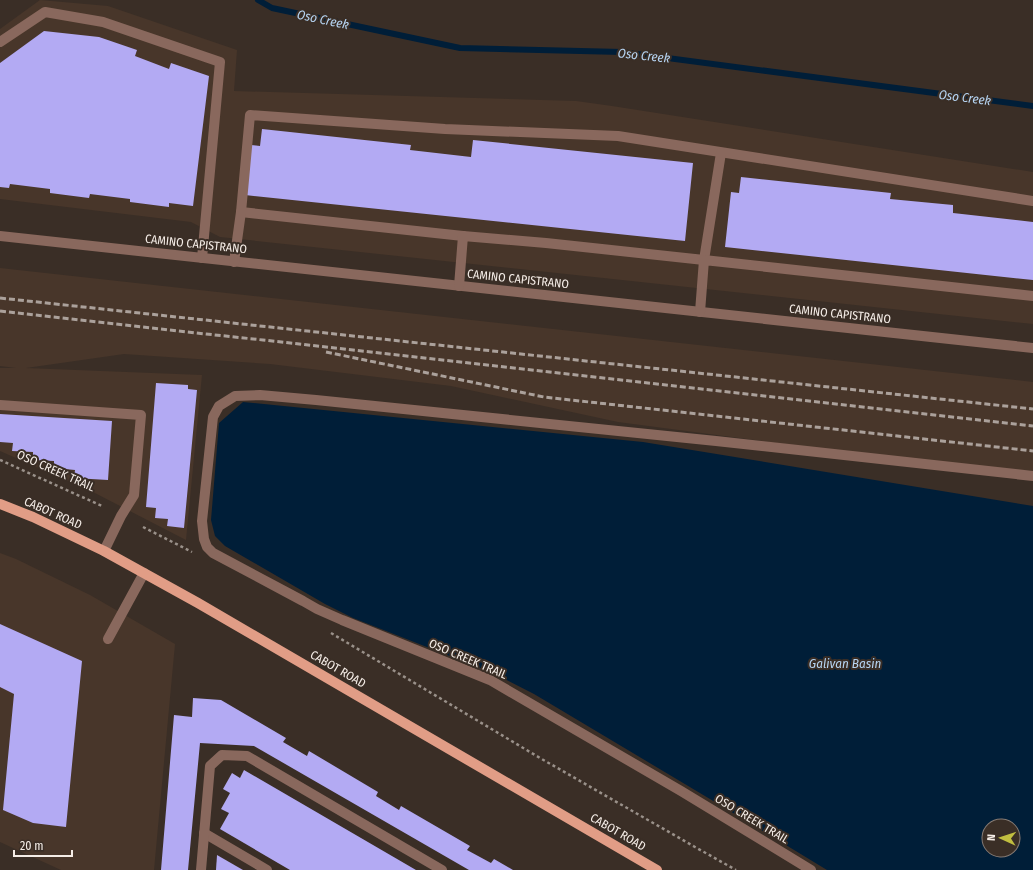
<svg xmlns="http://www.w3.org/2000/svg" width="1033" height="870" font-family="'Fira Sans Condensed',sans-serif">
<style>
.built{fill:#48362a}
.water{fill:#001e38;fill-rule:evenodd}
.lines{fill:none;stroke-linecap:round;stroke-linejoin:round}
.stream{stroke:#001e38;stroke-width:6}
.building{fill:#b3aaf3}
.path{stroke:#9a918a;stroke-width:2.5;stroke-dasharray:3 3;stroke-linecap:butt}
.minor{stroke:#89685d;stroke-width:10}
.major{stroke:#e19d86;stroke-width:10}
.rail{stroke:#aba19b;stroke-width:3;stroke-dasharray:6 3;stroke-linecap:butt}
.labels{text-anchor:middle;stroke-width:4;stroke-linejoin:round;paint-order:stroke}
.street-label{font-size:12px;fill:#f5ede7;stroke:#3a2e26}
.water-label{font-size:13px;font-style:italic;fill:#b6d4f2;stroke:#3a2e26}
</style>
<rect width="100%" height="100%" fill="#3a2e26"/>
<g class="built">
<path d="M40,0L108,6L237,50L234,91L576,101L612,106L1033,172V324L220,237L191,222L0,199V29Z"/>
<path d="M0,268L1033,382V477L618,422L451,386L270,364L124,354L26,368L202,375L186,540L91,491L0,451V368H16L0,366Z"/>
<path d="M0,553L16,559L90,595L175,644L154,870H61L0,842Z"/>
</g>
<path class="water" d="M243,402L643,442L1033,506V870H827L720,805L534,694L493,673L353,618L325,604L225,546L215,536L211,520L219,423ZM989,826H1013V850H989Z"/>
<g class="lines">
<path class="stream" d="M258,0L272,8L460,48L622,52L1033,106"/>
</g>
<g class="building">
<path d="M44,31L99,37L137,50L135,56L169,69L171,63L209,76L193,206L169,203V207L130,202V199L90,194L89,198L50,193V189L10,184L9,188L0,187V63Z"/>
<path d="M262,129L411,145L410,150L471,157L473,140L693,163L685,241L245,195L251,145L260,146Z"/>
<path d="M741,177L891,193L890,199L953,205V213L1033,222V280L725,247L731,192L739,193Z"/>
<path d="M156,383L188,385V389L197,390L184,528L167,526L168,519L155,518L156,508L146,507Z"/>
<path d="M0,414L112,421L108,480L74,478L75,470L54,468V461L33,460V452L12,451L13,443L0,442Z"/>
<path d="M0,624L82,661L66,827L33,823L3,810L14,694L0,687Z"/>
<path d="M193,698L221,700L286,738L283,742L307,756L309,751L378,792L376,796L399,810L401,806L470,846L467,850L491,863L494,859L513,870H469L254,746L200,743L188,870H161L174,715L192,717Z"/>
<path d="M244,770L416,870H290L220,829L229,813L221,809L230,793L223,789L232,773L240,778Z"/>
<path d="M217,855L243,870H216Z"/>
</g>
<g class="lines">
<g class="path">
<path d="M0,460L102,506"/>
<path d="M143,527L192,552"/>
<path d="M331,633L540,758L695,847L736,870"/>
</g>
<g class="minor">
<path d="M0,42L45,12L103,22L220,62L202,258"/>
<path d="M241,212L463,236"/>
<path d="M0,236L1033,348"/>
<path d="M234,262L241,212L250,115L445,129L618,136L1033,201"/>
<path d="M459,286L463,236L546,243L704,260L721,153"/>
<path d="M700,312L704,260L1033,296"/>
<path d="M0,405L141,415L134,495L121,516L104,551"/>
<path d="M108,639L144,573"/>
<path d="M204,833L267,870"/>
<path d="M201,870L210,766L222,755L247,756L442,870"/>
<path d="M811,870L681,791L490,680L342,620L317,609L303,601L213,553L207,547L204,539L202,521L213,417L219,406L235,396L260,395L316,400L716,441L1033,476"/>
</g>
<path class="major" d="M0,504L33,517L104,551L198,603L657,870"/>
<g class="rail">
<path d="M0,298L1033,409"/>
<path d="M0,311L206,334L263,340L1033,426"/>
<path d="M326,352L544,397L1033,451"/>
</g>
</g>
<g class="labels">
<g class="street-label">
<text transform="translate(196 244) rotate(6)" y="4">CAMINO CAPISTRANO</text>
<text transform="translate(518 279) rotate(6)" y="4">CAMINO CAPISTRANO</text>
<text transform="translate(840 314) rotate(6)" y="4">CAMINO CAPISTRANO</text>
<text transform="translate(56 471) rotate(24)" y="4">OSO CREEK TRAIL</text>
<text transform="translate(53 513) rotate(24)" y="4">CABOT ROAD</text>
<text transform="translate(468 659) rotate(23)" y="4">OSO CREEK TRAIL</text>
<text transform="translate(338 669) rotate(30)" y="4">CABOT ROAD</text>
<text transform="translate(752 819) rotate(31)" y="4">OSO CREEK TRAIL</text>
<text transform="translate(618 832) rotate(30)" y="4">CABOT ROAD</text>
</g>
<g class="water-label">
<text transform="translate(323 19) rotate(12)" y="5">Oso Creek</text>
<text transform="translate(644 55) rotate(6)" y="5">Oso Creek</text>
<text transform="translate(965 97) rotate(7)" y="5">Oso Creek</text>
<text x="845" y="668">Galivan Basin</text>
</g>
</g>
<g transform="translate(1001 838) rotate(273)"><circle r="19" fill="#3a2e26" stroke="#857a73"/>
<path d="M0-3L7 15L0 10L-7 15Z" fill="#c1be40"/>
<text y="-6" font-size="11" font-weight="bold" text-anchor="middle" fill="#f5ede7">N</text>
</g>
<path d="M14 850v6h58v-6" fill="none" stroke="#f5ede7" stroke-width="2"/>
<text x="20" y="850" font-size="12" fill="#f5ede7" stroke="#3a2e26" stroke-width="3" paint-order="stroke">20 m</text>
</svg>
